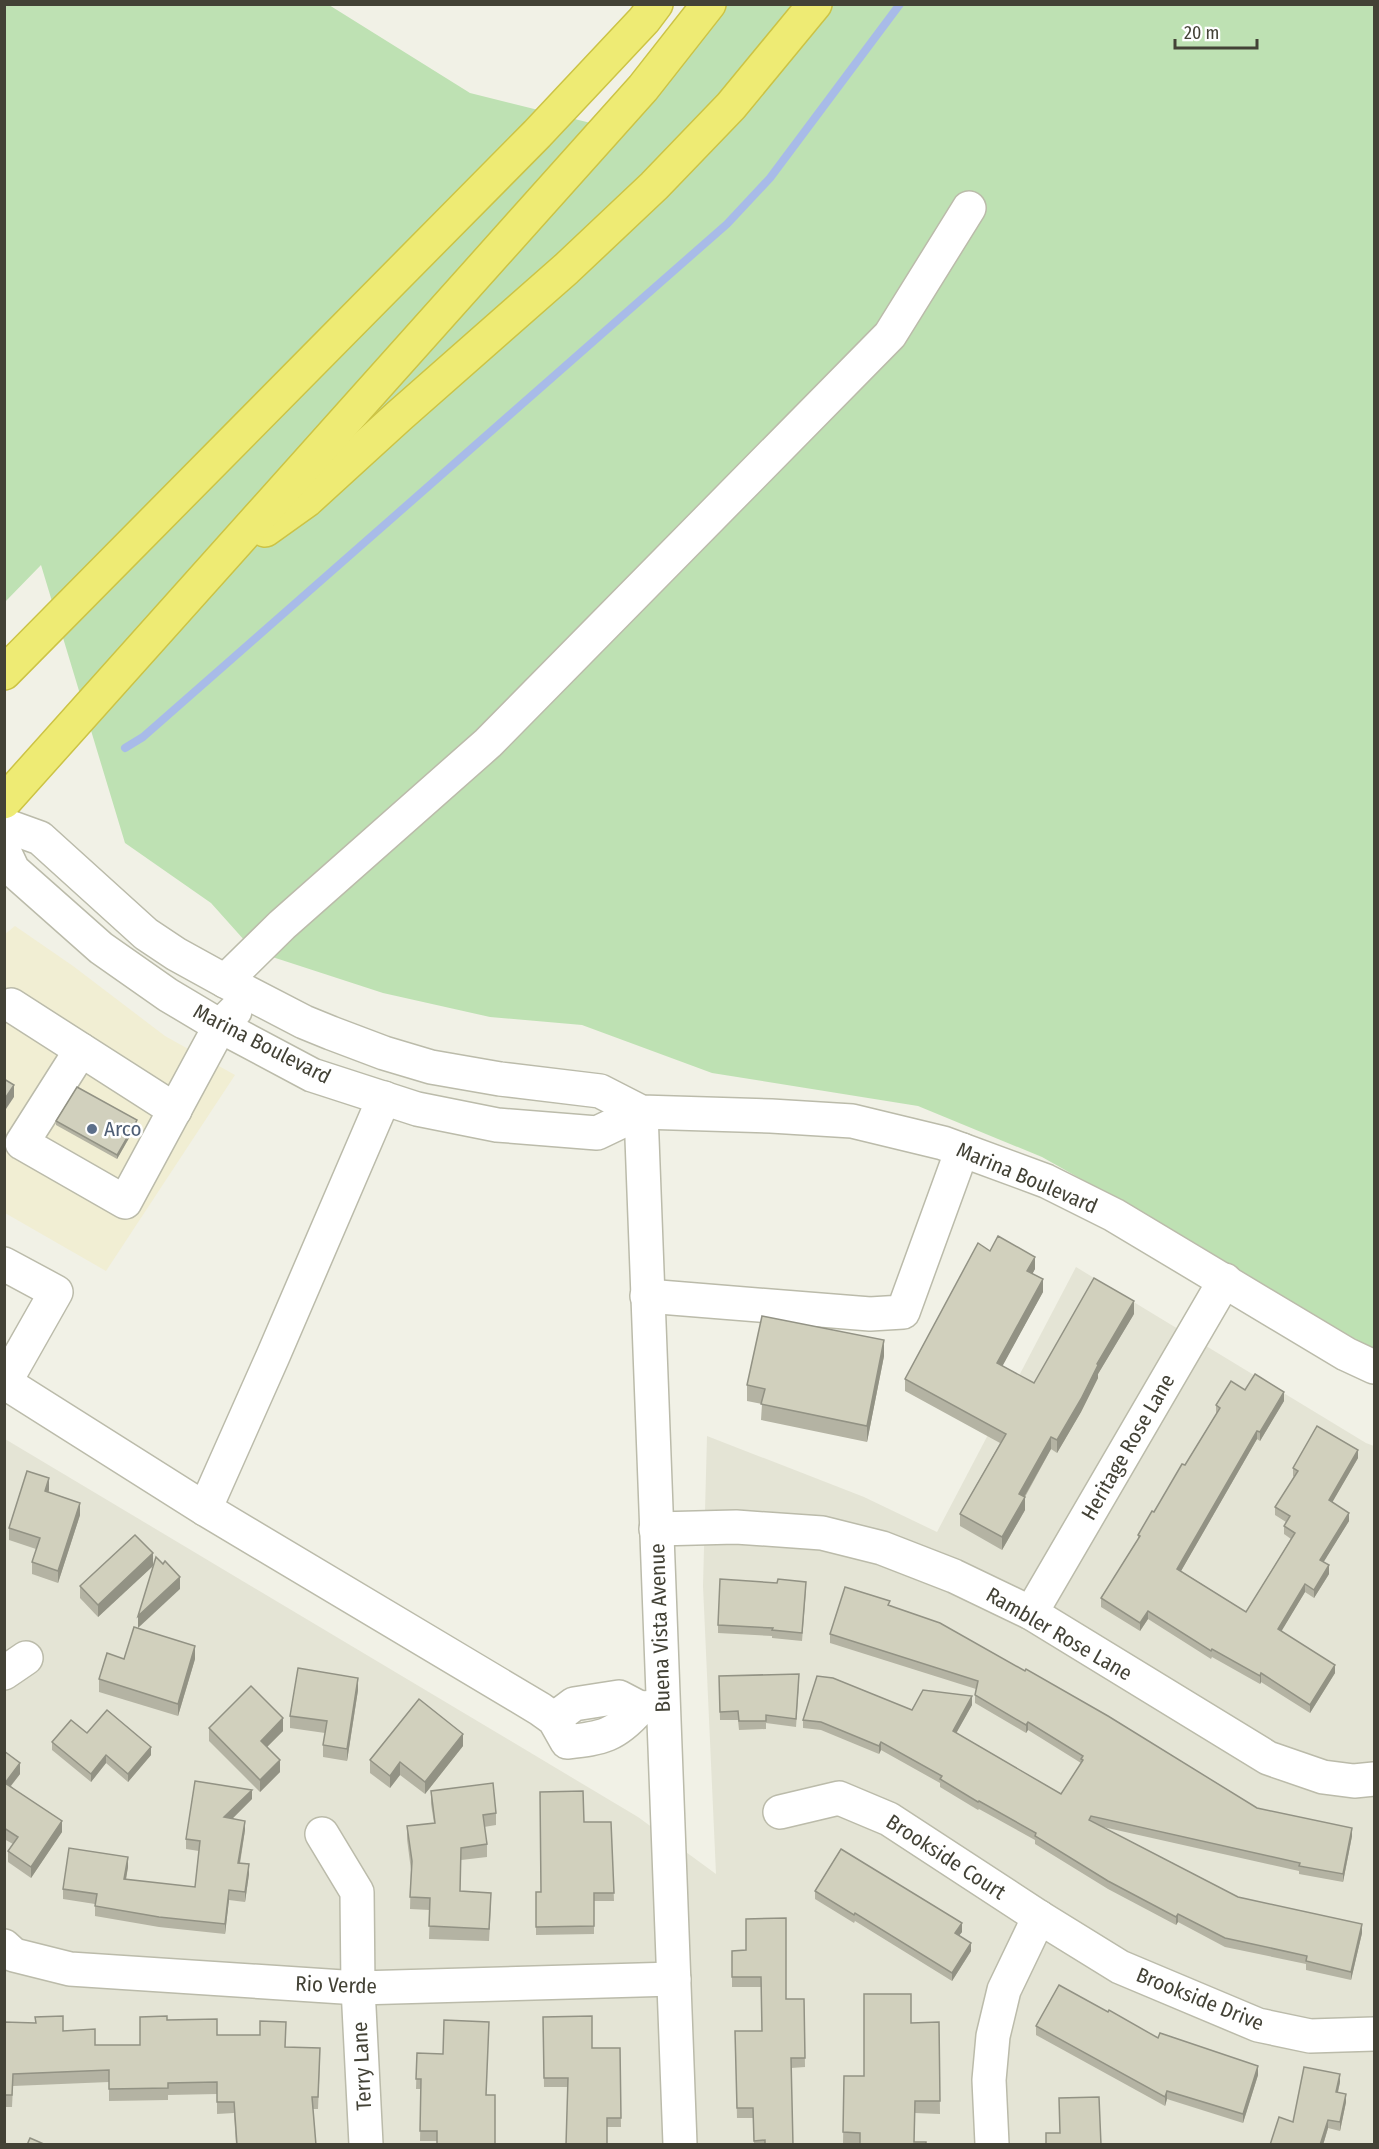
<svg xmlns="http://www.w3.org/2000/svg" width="1379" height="2149" font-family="'Fira Sans Condensed',sans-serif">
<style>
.residential{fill:#e4e4d5}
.commercial{fill:#f1eed3}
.green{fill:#bee1b3}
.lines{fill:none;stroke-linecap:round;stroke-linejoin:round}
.stream{stroke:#a8bbe8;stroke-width:8}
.minor-casing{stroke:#bba;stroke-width:36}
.highway-casing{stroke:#ccc345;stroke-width:36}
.minor{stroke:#fff;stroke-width:33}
.highway{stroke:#eeeb74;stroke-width:33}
.wall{fill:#b4b3a3}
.shaded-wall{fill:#929284}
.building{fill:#d1d0bd;stroke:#929284;stroke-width:1.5}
.service-dot{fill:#5c6f8a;stroke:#fff;stroke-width:2}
.labels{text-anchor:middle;stroke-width:5;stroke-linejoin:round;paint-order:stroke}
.street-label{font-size:21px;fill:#434236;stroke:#fff}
.service-label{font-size:21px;fill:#4e5e75;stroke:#fff;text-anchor:start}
</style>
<rect width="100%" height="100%" fill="#f1f1e6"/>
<path class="residential" d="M1076,1267L1366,1443L1374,1446V2144H5V1439L638,1817L716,1874L703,1586L707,1436L864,1497L937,1532Z"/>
<path class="commercial" d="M15,926L73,966L165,1036L235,1075L106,1271L5,1213L4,935Z"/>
<path class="green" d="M5,5H329L470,93L619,130L688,5H1374V1355L1200,1246L1042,1157L918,1106L712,1073L582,1025L490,1017L383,993L254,951L211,903L125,843L41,565L5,602Z"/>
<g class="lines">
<path class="stream" d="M125,748L143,737L727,224L770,178L900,4"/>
<defs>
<g id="minor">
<path d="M4,825L40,838L146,934L176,954L225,981L304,1022L331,1033L384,1053L431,1067L500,1079L600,1091L641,1112L771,1116L852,1121L943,1143L1046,1181L1114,1215L1346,1354L1374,1367"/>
<path d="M4,851L13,870L101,948L168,995L220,1026L312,1075L417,1109L497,1125L597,1133L641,1112"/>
<path d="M225,981L282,925L488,743L890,335L969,208"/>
<path d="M11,1005L175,1110"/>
<path d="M81,1050L22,1143L125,1202L220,1026L235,1011"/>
<path d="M641,1112L680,2144"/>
<path d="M4,1264L56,1292L5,1382"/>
<path d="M647,1296L870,1314L903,1312L962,1150"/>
<path d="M4,1382L205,1509L273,1356L384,1098"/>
<path d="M205,1509L540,1709L554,1719L567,1742C603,1738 615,1736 640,1708"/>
<path d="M656,1529L736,1527L822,1533L882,1548L954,1576L1031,1613L1268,1758L1323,1777L1354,1781L1374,1779"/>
<path d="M1031,1613L1225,1280"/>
<path d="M4,1673L26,1658"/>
<path d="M554,1719L574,1704L619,1697L640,1708L659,1707"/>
<path d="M780,1812L839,1798L889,1819L1039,1917L1120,1967L1258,2025L1310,2036L1374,2034"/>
<path d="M322,1834L357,1892L358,1988L366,2144"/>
<path d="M4,1946L14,1955L70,1969L358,1988L674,1979"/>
<path d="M992,2144L989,2080L993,2036L1004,1990L1039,1917"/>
</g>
<g id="highway">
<path d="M265,530L307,500L399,416L566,269L654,186L731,106L815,4"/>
<path d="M4,673L537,134L644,20L656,4"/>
<path d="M4,802L643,88L709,4"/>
</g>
</defs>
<use href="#minor" class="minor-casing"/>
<use href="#highway" class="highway-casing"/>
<use href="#minor" class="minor"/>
<use href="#highway" class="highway"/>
</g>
<g class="wall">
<path d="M56,1121L137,1124L117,1159L56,1125Z"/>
<path d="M990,1251L1035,1269L1032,1274L1043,1292L1002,1366L1034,1383L1134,1314L1098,1374V1378L1081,1412L1057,1453L1051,1449L1025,1497V1510L1002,1550L960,1526V1514L1000,1443L905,1391V1379Z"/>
<path d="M884,1356L867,1442L761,1420L762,1404L747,1401V1385Z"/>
<path d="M1245,1390L1284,1401L1260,1441L1257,1439L1181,1571L1246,1612L1291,1539L1284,1534V1526L1286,1522L1275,1515V1507L1294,1477L1293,1476V1468L1358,1458L1332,1502L1349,1521L1323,1562L1329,1574L1314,1598L1305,1592L1281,1631L1335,1673L1310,1713L1261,1682L1260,1684L1212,1657L1211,1659L1148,1619L1140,1631L1101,1607V1598L1138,1539V1535L1185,1465L1216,1414V1405Z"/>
<path d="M49,1490L48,1492L80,1515L58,1583L32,1574V1562L36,1549L9,1540V1528Z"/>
<path d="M153,1566L98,1617L80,1598V1586Z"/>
<path d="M806,1590L802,1641L772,1638V1636L718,1633V1625Z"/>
<path d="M890,1605L1257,1808L1352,1836L1343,1882L1299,1874V1871L1103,1827L1238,1897L1362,1933L1351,1980L1306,1970V1964L1225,1947L1178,1922L1176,1925L1108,1889L1035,1844V1840L979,1809L978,1810L940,1787V1783L881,1750L879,1754L821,1730L803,1728V1720L972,1705L956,1733L1061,1794L1081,1763L1028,1730L1026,1733L975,1703V1695L976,1689L830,1643V1634Z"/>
<path d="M124,1659H195L178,1716L99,1692V1679Z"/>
<path d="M719,1676L799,1683L796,1727L766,1723V1729L739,1730L738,1720H720Z"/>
<path d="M358,1690L347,1761L323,1757V1745L325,1733L290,1728V1716Z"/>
<path d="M209,1728L283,1731L267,1747L280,1772L260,1792L209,1741Z"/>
<path d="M87,1733L151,1755L128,1782L106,1763L91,1782L52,1750V1742Z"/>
<path d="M463,1746L425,1794L400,1775L390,1788L370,1773V1760Z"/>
<path d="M4,1751L20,1774L11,1786L62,1832L31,1878L8,1862V1851L13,1844L4,1839Z"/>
<path d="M431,1791L496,1813V1825L484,1827L487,1844V1857L461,1860L460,1891L491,1905L489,1941L429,1939L430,1910L410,1909L411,1870L407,1839V1826L434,1823L431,1804Z"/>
<path d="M252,1799L233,1818L245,1830L240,1864L249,1874L245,1902L229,1900L225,1934L159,1927L95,1916V1904L63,1899V1889L128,1867L126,1880L195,1887L199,1851L186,1849V1839Z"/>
<path d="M584,1822H611L614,1901H594V1934L536,1935V1892H541Z"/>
<path d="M815,1891L962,1932L959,1935L971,1951L952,1981L855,1921L854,1923L815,1899Z"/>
<path d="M732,1951L786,1999H804L805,2067L791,2068L793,2145H754L753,2118H737L735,2031H762L761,1987H732Z"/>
<path d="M543,2017L592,2048H620L621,2127H607L568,2087H544Z"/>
<path d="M167,2020L217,2035L286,2047L320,2060L318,2109H313L316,2145H236L234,2113L217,2114V2094L168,2095V2100L109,2101V2082L13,2086L12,2107H4V2022L63,2031L95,2045H140Z"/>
<path d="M489,2022L437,2141H420L421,2089H416L417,2053L443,2054Z"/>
<path d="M939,2022L940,2114L915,2113L914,2142L926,2145H843L844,2076H864Z"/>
<path d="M1036,2026L1158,2038L1258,2075L1243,2123L1167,2099L1165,2106L1036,2035Z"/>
<path d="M1340,2082L1338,2092L1346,2102L1340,2131L1328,2128L1323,2145H1270L1293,2122Z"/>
</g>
<g class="shaded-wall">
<path d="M14,1085V1097L4,1112V1100Z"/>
<path d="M137,1120V1124L117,1159V1155Z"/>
<path d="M1035,1257V1269L1027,1284V1271Z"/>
<path d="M1043,1279V1292L997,1376V1363Z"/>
<path d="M1134,1301V1314L1098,1374V1378L1081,1412L1057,1453V1440L1097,1364Z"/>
<path d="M884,1340V1356L867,1442V1426Z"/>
<path d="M1284,1392V1401L1260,1441V1432Z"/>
<path d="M1257,1431V1439L1177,1578V1569Z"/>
<path d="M1051,1437V1449L1019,1506V1494Z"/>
<path d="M1358,1450V1458L1329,1508V1500Z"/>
<path d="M49,1478V1490L45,1503V1491Z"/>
<path d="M1025,1497V1510L1002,1550V1537Z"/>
<path d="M80,1503V1515L58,1583V1571Z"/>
<path d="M1349,1513V1521L1320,1568V1560Z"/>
<path d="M153,1553V1566L98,1617V1605Z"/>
<path d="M1329,1565V1574L1314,1598V1590Z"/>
<path d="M180,1577V1589L138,1628V1616Z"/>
<path d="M1305,1584V1592L1278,1637V1629Z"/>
<path d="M1148,1611V1619L1140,1631V1623Z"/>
<path d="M195,1646V1659L178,1716V1704Z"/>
<path d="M1335,1665V1673L1310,1713V1705Z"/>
<path d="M1261,1673V1682L1260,1684V1676Z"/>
<path d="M358,1678V1690L347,1761V1749Z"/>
<path d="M972,1696V1705L953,1739V1731Z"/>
<path d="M283,1718V1731L261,1753V1741Z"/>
<path d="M1028,1722V1730L1026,1733V1725Z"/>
<path d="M463,1734V1746L425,1794V1782Z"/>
<path d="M881,1742V1750L879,1754V1746Z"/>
<path d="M151,1747V1755L128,1782V1774Z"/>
<path d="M106,1755V1763L91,1782V1774Z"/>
<path d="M280,1760V1772L260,1792V1780Z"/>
<path d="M400,1762V1775L390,1788V1776Z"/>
<path d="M20,1763V1774L5,1793V1783Z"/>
<path d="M252,1790V1799L224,1827V1817Z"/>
<path d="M62,1821V1832L31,1878V1867Z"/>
<path d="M245,1821V1830L238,1873V1863Z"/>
<path d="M1352,1828V1836L1343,1882V1874Z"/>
<path d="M128,1857V1867L124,1889V1879Z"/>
<path d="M249,1864V1874L245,1902V1892Z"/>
<path d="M229,1890V1900L225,1934V1924Z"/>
<path d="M1178,1914V1922L1176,1925V1917Z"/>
<path d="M962,1923V1932L955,1941V1933Z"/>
<path d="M1362,1924V1933L1351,1980V1972Z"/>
<path d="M971,1943V1951L952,1981V1973Z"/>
<path d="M1258,2066V2075L1243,2123V2114Z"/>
<path d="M1340,2074V2082L1336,2100V2092Z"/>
<path d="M1167,2091V2099L1165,2106V2097Z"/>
<path d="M1346,2094V2102L1340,2131V2122Z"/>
<path d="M1328,2120V2128L1323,2145H1320Z"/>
</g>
<g class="building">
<path d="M4,1079L14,1085L4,1100Z"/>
<path d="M77,1087L137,1120L117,1155L56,1121Z"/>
<path d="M998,1236L1035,1257L1027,1271L1043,1279L997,1363L1034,1383L1094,1278L1134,1301L1097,1364L1098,1365L1081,1399L1057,1440L1051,1437L1019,1494L1025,1497L1002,1537L960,1514L1006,1434L905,1379L978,1243L990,1251Z"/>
<path d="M762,1316L884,1340L867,1426L761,1404L765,1389L747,1385Z"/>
<path d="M1255,1374L1284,1392L1260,1432L1257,1431L1177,1569L1246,1612L1295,1533L1284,1526L1290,1516L1275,1507L1298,1471L1293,1468L1317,1426L1358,1450L1329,1500L1349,1513L1320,1560L1329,1565L1314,1590L1305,1584L1278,1629L1335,1665L1310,1705L1261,1673L1260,1676L1212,1649L1211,1651L1148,1611L1140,1623L1101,1598L1140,1536L1138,1535L1152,1511L1154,1512L1182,1464L1185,1465L1220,1408L1216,1405L1231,1381L1245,1390Z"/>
<path d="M27,1471L49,1478L45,1491L80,1503L58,1571L32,1562L40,1538L9,1528Z"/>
<path d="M135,1535L153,1553L98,1605L80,1586Z"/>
<path d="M156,1557L163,1564L165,1561L180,1577L138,1616Z"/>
<path d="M720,1579L777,1583L778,1579L806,1582L802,1633L772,1630L773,1628L718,1625Z"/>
<path d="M845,1587L890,1601L888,1605L940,1623L1025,1671L1026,1669L1108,1716L1257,1808L1352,1828L1343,1874L1299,1866L1300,1863L1091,1816L1089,1820L1238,1897L1362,1924L1351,1972L1306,1961L1307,1956L1225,1938L1178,1914L1176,1917L1108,1881L1035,1836L1036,1833L979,1801L978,1802L940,1779L942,1776L881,1742L879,1746L821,1722L803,1720L817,1676L833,1678L912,1710L923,1690L972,1696L953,1731L1061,1794L1083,1760L1081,1759L1083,1756L1028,1722L1026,1725L975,1695L978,1681L830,1634Z"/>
<path d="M134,1627L195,1646L178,1704L99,1679L107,1653L124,1659Z"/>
<path d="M298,1668L358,1678L347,1749L323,1745L327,1721L290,1716Z"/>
<path d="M799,1674L796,1719L766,1715V1721H739L738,1711L720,1712L719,1676Z"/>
<path d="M251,1686L283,1718L261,1741L280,1760L260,1780L209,1728Z"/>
<path d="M419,1699L463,1734L425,1782L400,1762L390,1776L370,1760Z"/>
<path d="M107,1710L151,1747L128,1774L106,1755L91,1774L52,1742L71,1720L87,1733Z"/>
<path d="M4,1751L20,1763L5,1783L62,1821L31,1867L8,1851L18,1837L4,1828Z"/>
<path d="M195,1781L252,1790L224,1817L245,1821L238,1863L249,1864L245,1892L229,1890L225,1924L159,1917L95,1906L97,1894L63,1889L69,1848L128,1857L124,1879L195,1887L200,1841L186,1839Z"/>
<path d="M493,1783L496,1813L483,1815L487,1844L461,1848L460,1891L491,1893L489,1929L429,1926L430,1898L410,1897L412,1861L407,1826L435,1823L431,1791Z"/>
<path d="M583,1791L584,1822H611L614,1893H594V1926L536,1927V1892H541L540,1792Z"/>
<path d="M841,1849L962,1923L955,1933L971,1943L952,1973L855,1913L854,1915L815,1891Z"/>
<path d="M786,1918V1999H804L805,2058H791L793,2145H765V2140L754,2141L753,2108H737L735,2031H762L761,1977H732V1951L746,1950V1919Z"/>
<path d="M1059,1985L1108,2012L1109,2010L1158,2038L1160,2033L1258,2066L1243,2114L1167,2091L1165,2097L1036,2026Z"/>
<path d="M864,1994H911V2023L939,2022L940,2101H915L914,2142H926V2145H860V2133L843,2132L844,2076H864Z"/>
<path d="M63,2016V2031L95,2029V2045H140V2017L167,2016V2020L217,2019V2035H260V2021L286,2022L285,2047L320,2048L318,2097H312L316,2145H237L234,2102H217V2082L168,2083V2088L109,2089V2070L13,2074L12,2095H4V2022L36,2023L35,2017Z"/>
<path d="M592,2016V2048H620L621,2118H607V2145H566L568,2078H544L543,2017Z"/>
<path d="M444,2020L489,2022L486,2095H495V2145H437V2131H420L421,2079H416L417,2053L443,2054Z"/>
<path d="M1304,2067L1340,2074L1336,2092L1346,2094L1340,2122L1328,2120L1320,2145H1270L1279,2117L1293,2122Z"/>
<path d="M1099,2097L1101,2145H1046V2133H1060L1059,2098Z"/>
<path d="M30,2138L46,2145H27Z"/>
</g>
<circle class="service-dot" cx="92" cy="1129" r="6"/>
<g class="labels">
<g class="street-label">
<text transform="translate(262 1044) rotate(27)" y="7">Marina Boulevard</text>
<text transform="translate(1027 1178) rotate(23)" y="7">Marina Boulevard</text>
<text transform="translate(1128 1447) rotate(-60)" y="7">Heritage Rose Lane</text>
<text transform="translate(660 1628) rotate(-92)" y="7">Buena Vista Avenue</text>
<text transform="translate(1059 1634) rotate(30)" y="7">Rambler Rose Lane</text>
<text transform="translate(946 1857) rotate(33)" y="7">Brookside Court</text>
<text transform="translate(336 1985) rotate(2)" y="7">Rio Verde</text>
<text transform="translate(1200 1999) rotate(22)" y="7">Brookside Drive</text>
<text transform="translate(362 2066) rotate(-93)" y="7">Terry Lane</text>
</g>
<g class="service-label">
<text x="104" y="1136">Arco</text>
</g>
</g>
<rect width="1379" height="2149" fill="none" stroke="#434236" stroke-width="12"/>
<path d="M1175 39v9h82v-9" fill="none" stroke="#434236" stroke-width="3"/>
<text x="1184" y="39" font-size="18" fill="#434236" stroke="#ffffff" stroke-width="4.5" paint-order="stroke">20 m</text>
</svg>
